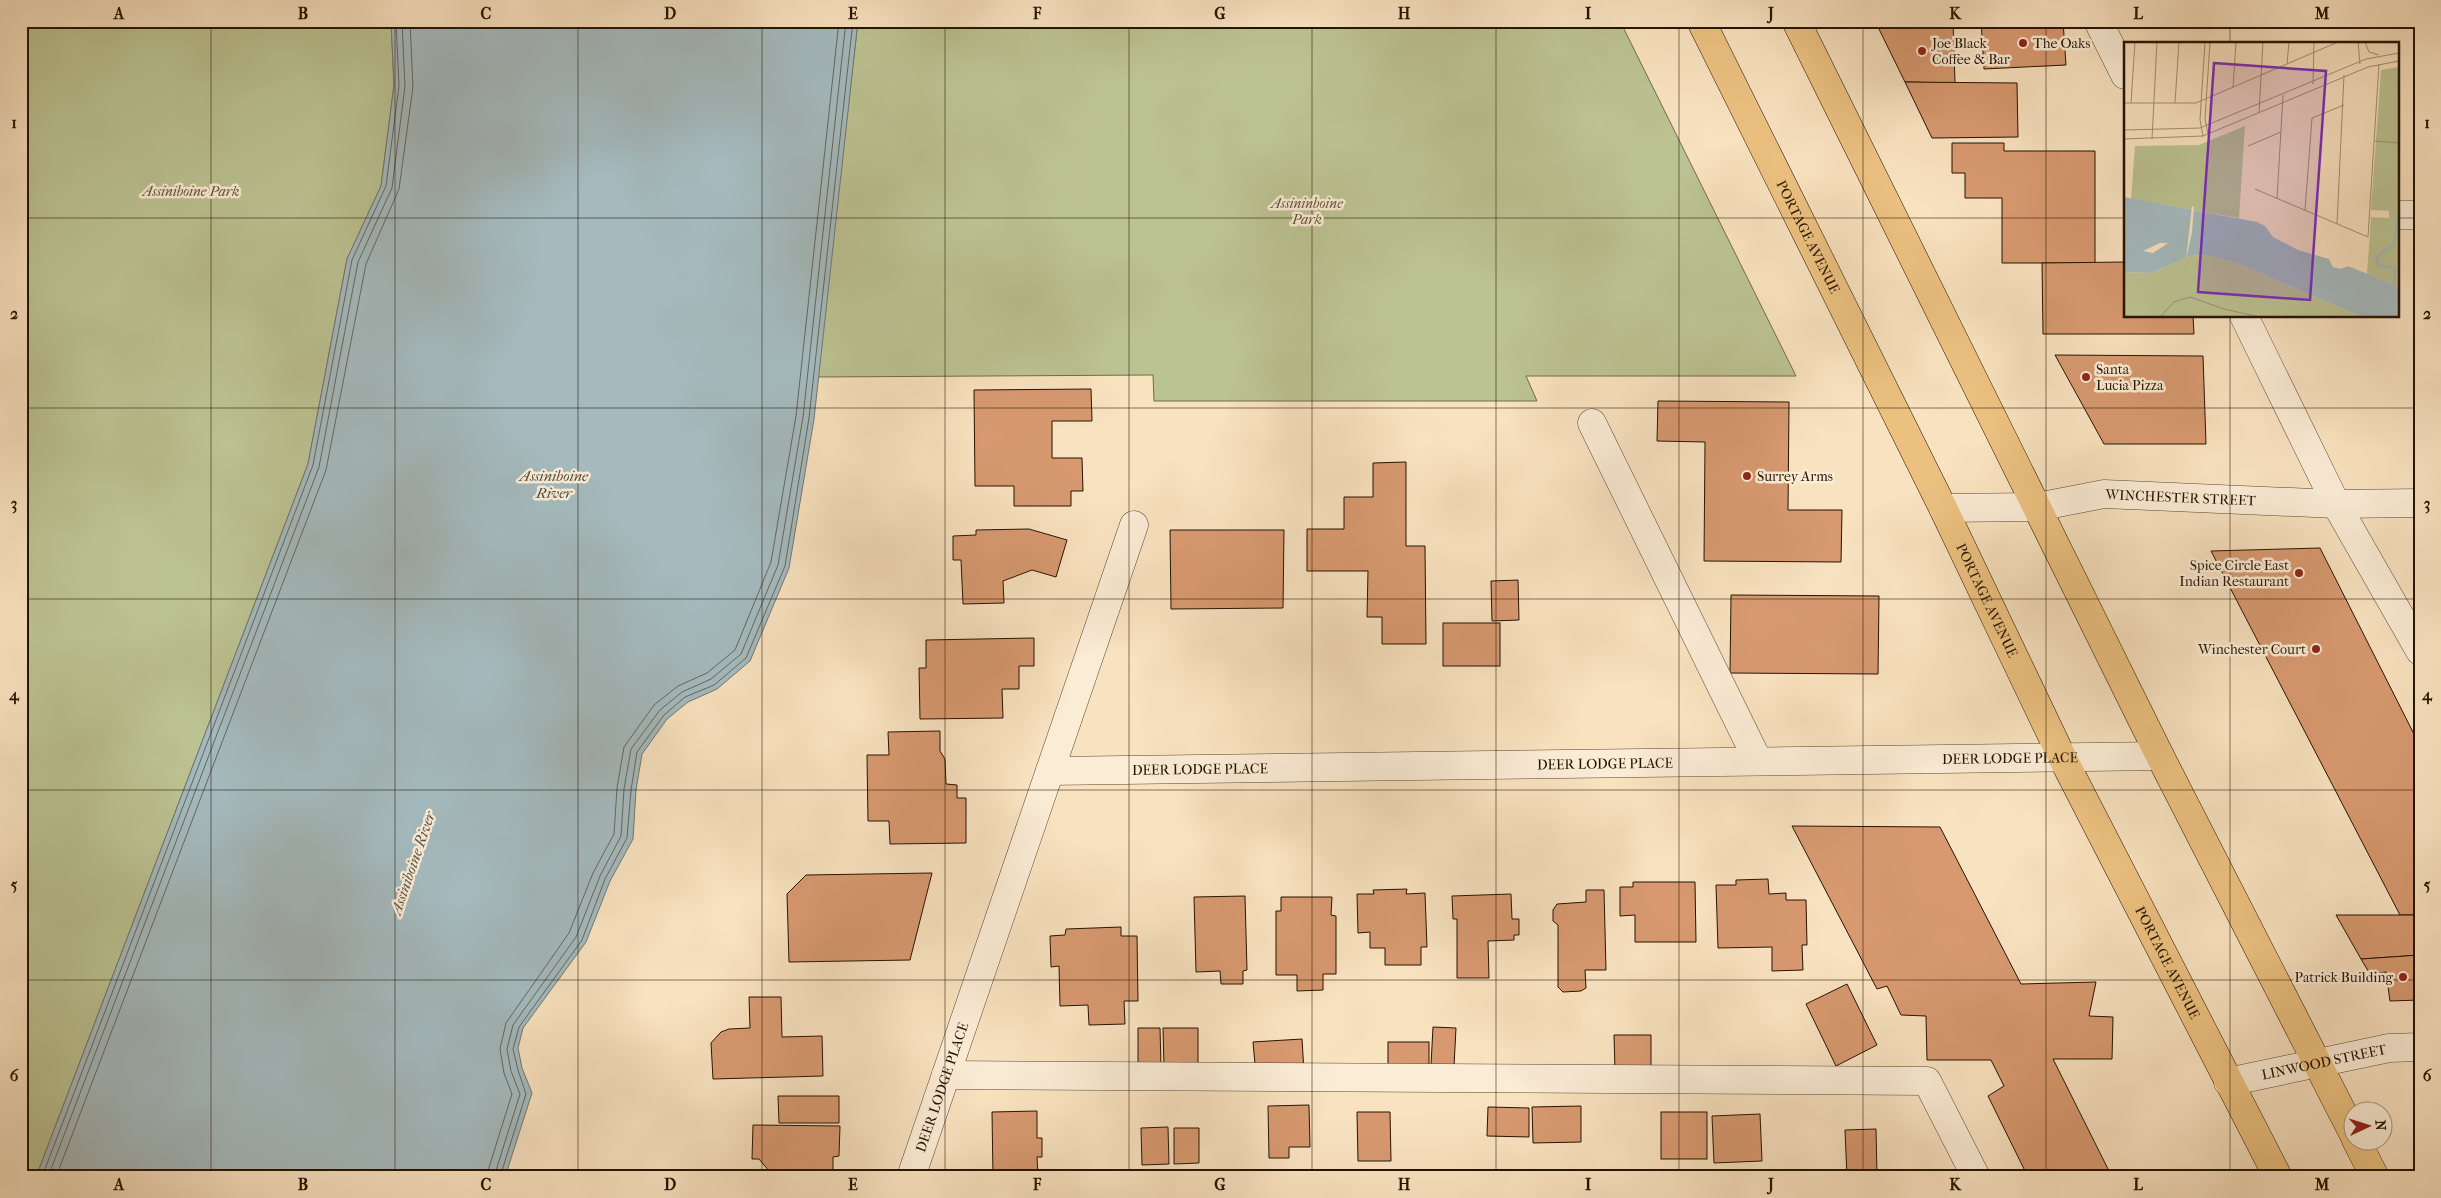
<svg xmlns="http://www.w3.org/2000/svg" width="2441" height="1198" font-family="'IM FELL French Canon',serif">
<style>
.green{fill:#bcc393;stroke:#706b4a}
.water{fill:#a4babe;stroke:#717772}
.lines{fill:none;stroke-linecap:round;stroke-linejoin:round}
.shore{stroke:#646660;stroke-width:1}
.building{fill:#d89970;stroke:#251301}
.minor-casing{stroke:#5a4731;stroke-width:29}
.highway-casing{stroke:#251301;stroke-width:29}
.minor{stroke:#fbecd6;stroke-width:28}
.highway{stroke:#ecc180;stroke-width:28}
.grid{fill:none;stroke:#251301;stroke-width:1;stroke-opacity:0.55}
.poi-dot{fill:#8f2418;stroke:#fbecd6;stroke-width:2}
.labels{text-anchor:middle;stroke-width:5;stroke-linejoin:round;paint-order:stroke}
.poi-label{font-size:14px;fill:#251301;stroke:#fbecd6;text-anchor:start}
.park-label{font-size:14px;font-style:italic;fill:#5a5134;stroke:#fbecd6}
.street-label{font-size:14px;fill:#251301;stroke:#fbecd6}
.water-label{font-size:15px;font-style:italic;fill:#514d43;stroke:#fbecd6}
.inset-river{fill:none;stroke:#a4babe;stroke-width:2.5}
.inset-road{fill:none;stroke:#a48f74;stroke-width:1}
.view{fill:#7b2cbf;fill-opacity:0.15;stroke:#7b2cbf;stroke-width:2.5}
.inset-edge{fill:none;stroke:#251301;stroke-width:2.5}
.neatline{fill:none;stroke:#251301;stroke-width:2}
.grid-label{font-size:16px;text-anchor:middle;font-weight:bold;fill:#251301}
</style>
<rect width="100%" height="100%" fill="#f9e2c0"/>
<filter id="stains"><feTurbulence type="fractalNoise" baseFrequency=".004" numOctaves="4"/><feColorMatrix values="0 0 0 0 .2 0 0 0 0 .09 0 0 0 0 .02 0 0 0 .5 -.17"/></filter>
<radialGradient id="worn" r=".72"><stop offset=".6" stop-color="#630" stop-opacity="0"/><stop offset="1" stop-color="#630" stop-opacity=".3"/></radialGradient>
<g class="green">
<path d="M21,21H391L394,85L381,186L347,259L308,464L36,1177H21Z"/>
<path d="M858,21H1620L1796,376H1526L1537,401H1154L1153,375L817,377Z"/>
</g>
<path class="water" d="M391,21H858L814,419L789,568L750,661L717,689L688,702L667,719L642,754L636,790L633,839L610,881L586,942L523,1028L518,1048L522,1068L532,1093L505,1177H36L308,464L347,259L381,186L394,85Z"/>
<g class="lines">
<g class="shore">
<path d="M42,1177L313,465L352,260L386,186L399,86L396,21"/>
<path d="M48,1177L319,467L358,262L392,188L405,86L402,21"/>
<path d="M56,1177L326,470L366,264L399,189L413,87L410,21"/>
<path d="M486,1177L512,1094L504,1073L500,1049L506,1023L569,933L593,873L614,834L617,788L624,747L654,705L678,686L707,673L735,650L771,562L796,416L839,21"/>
<path d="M494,1177L520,1094L511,1071L507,1049L513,1025L576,937L600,876L621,836L624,789L631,749L660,710L682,692L711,679L741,654L778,565L803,417L846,21"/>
<path d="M500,1177L526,1094L518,1070L513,1049L519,1027L582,940L605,879L627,838L631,790L637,752L664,715L685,697L714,685L746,658L785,566L809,418L853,21"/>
</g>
</g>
<g class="building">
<path d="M1875,21H1953L1955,83L1905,82Z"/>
<path d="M1981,21H2063L2066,65L1984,69Z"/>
<path d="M1905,82L2017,83L2018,137L1932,138Z"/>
<path d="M1952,143H2004V151H2095V263H2002V198H1965V173H1952Z"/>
<path d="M2125,262V316H2193L2194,334H2043L2042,263Z"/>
<path d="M2055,355L2203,356L2206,444H2104Z"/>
<path d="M1091,389L1092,421H1052V458H1082L1083,491H1071V506H1014V486H975L974,390Z"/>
<path d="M1658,401L1789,402L1788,510H1842L1841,562L1704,561L1705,442L1657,441Z"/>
<path d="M1406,462V546H1425L1426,644H1382V617H1367L1368,571H1307V529H1344V497H1373V463Z"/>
<path d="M1029,529L1067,540L1056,577L1032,570L1003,581L1004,603L963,604L961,560H953V536L976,535V530Z"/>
<path d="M1170,530H1284L1283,608L1171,609Z"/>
<path d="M2320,548L2420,746V915H2400L2211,551Z"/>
<path d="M1518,580L1519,620L1492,621L1491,581Z"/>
<path d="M1731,595L1879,596L1878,674L1730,673Z"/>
<rect x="1443" y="623" width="57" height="43"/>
<path d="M1034,638V666H1019V689H1002L1003,718L920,719L919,668H926V640Z"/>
<path d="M940,731V751L945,759L946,784L957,785V798H966V843L890,844L889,821H868L867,755H889L888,732Z"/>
<path d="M1792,826L1940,827L2021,984L2096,982L2089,1016L2113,1017L2112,1059H2053L2112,1177H2028L1988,1096L2004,1086L1991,1060H1927L1926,1016L1901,1015L1887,986L1877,989Z"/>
<path d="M932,873L910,960L789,962L787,894L806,875Z"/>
<path d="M1768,879L1769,894L1786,893V900H1806L1807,945H1802L1803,970L1772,971V947L1718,948L1716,885H1736V880Z"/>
<path d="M1633,882H1695L1696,942H1635V915L1620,916V887H1633Z"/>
<path d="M1407,889L1406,894L1425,893L1427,947H1421V965H1385V948H1370V932L1358,933L1357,894H1374L1373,890Z"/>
<path d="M1586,890H1604L1606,970H1585L1586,988L1581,991L1563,992L1558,987V925L1553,921V910L1557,904L1586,902Z"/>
<path d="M1511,894L1512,919H1519V935H1514V940L1488,941L1489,978H1457V919H1453L1452,896Z"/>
<path d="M1245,896L1247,970L1243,971V984H1221L1220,971L1196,972L1194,897Z"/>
<path d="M1281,897H1332L1331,915L1336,916V974H1323V990L1297,991V975H1276V911H1281Z"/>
<path d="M2336,915H2420V955L2361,959Z"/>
<path d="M1121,927V936H1137L1138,1001H1124L1125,1024L1089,1025L1088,1005L1060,1006L1059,966L1051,967L1050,936L1065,935L1066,929Z"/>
<path d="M2420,955V1000L2390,1001L2386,972L2370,974L2361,959Z"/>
<path d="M1847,984L1877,1045L1836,1066L1806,1004Z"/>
<path d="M749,997H781L782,1037L822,1036L823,1076L713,1079L711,1043L721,1032L729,1029L750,1028Z"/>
<path d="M1433,1027L1456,1028L1454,1066L1431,1065Z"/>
<path d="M1138,1028H1160L1161,1067H1138Z"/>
<path d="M1163,1028H1198V1067H1164Z"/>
<path d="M1614,1035H1651V1069L1615,1070Z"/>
<path d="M1302,1039L1304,1072L1256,1075L1253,1042Z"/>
<rect x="1388" y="1042" width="41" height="30"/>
<path d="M778,1096H839V1123H779Z"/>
<path d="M1309,1105L1310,1147H1289V1158H1269L1268,1106Z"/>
<path d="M1581,1106V1142L1533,1143L1532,1107Z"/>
<path d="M1488,1107L1529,1108V1137L1487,1136Z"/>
<path d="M1037,1111V1138H1042V1157H1037L1038,1177H993L992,1112Z"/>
<path d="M1357,1112H1390L1391,1161H1358Z"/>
<rect x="1661" y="1112" width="46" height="47"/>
<path d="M1760,1114L1762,1161L1714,1163L1712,1116Z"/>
<path d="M753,1125L840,1126L839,1156L833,1157V1177H774L759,1159H752Z"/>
<path d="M1168,1127L1169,1164L1142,1165L1141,1128Z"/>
<path d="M1174,1128H1199V1163L1174,1164Z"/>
<path d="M1876,1129L1877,1177H1847L1845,1130Z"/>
</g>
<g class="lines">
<defs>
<g id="minor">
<path d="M2098,21L2125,75"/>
<path d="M2397,215H2420"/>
<path d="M2244,316L2336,504L2420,651"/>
<path d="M1592,423L1758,761"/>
<path id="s1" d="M1943,508L2037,507L2104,494L2336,504L2420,503"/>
<path id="s2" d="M1050,771L2160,756"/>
<path d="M946,1075L1927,1081L1976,1177"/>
<path id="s3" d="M2228,1082L2389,1048L2420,1047"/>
<path id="s4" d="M911,1177L1134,525"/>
</g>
<g id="highway">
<path id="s5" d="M1701,21L1943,508L2062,757L2278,1177"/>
<path d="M1796,21L2160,756L2354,1135"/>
<path d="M2356,1140L2375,1177"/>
</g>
</defs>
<use href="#minor" class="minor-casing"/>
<use href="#highway" class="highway-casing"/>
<use href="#minor" class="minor"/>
<use href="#highway" class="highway"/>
</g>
<path class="grid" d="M211,21V1177M395,21V1177M578,21V1177M762,21V1177M945,21V1177M1129,21V1177M1312,21V1177M1496,21V1177M1679,21V1177M1863,21V1177M2046,21V1177M2230,21V44M21,218H2125M2397,218H2420M2230,316V1177M21,408H2420M21,599H2420M21,790H2420M21,980H2420"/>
<g class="poi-dot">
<circle cx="2023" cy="43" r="5"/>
<circle cx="1922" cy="51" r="5"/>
<circle cx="2086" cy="377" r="5"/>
<circle cx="1747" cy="476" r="5"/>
<circle cx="2299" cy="573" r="5"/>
<circle cx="2316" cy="649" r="5"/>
<circle cx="2403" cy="977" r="5"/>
</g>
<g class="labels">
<g class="poi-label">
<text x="1932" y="48">Joe Black<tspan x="1932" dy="16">Coffee &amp; Bar</tspan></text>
<text x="2033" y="48">The Oaks</text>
<text x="2096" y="374">Santa<tspan x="2096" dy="16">Lucia Pizza</tspan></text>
<text x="1757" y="481">Surrey Arms</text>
<text x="2289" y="570" text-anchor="end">Spice Circle East<tspan x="2289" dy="16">Indian Restaurant</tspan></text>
<text x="2306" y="654" text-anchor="end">Winchester Court</text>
<text x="2393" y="982" text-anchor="end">Patrick Building</text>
</g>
<g class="park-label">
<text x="191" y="196">Assiniboine Park</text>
<text x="1307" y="208">Assininboine<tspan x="1307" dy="16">Park</tspan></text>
</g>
<g class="street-label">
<text dy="5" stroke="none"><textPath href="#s5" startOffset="241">PORTAGE AVENUE</textPath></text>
<text dy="5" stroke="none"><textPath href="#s1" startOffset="239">WINCHESTER STREET</textPath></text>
<text dy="5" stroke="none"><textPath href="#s5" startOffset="646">PORTAGE AVENUE</textPath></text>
<text dy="5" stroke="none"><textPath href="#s2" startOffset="960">DEER LODGE PLACE</textPath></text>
<text dy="5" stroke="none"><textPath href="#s2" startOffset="555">DEER LODGE PLACE</textPath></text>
<text dy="5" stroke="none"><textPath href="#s2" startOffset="150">DEER LODGE PLACE</textPath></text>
<text dy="5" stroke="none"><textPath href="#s5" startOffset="1051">PORTAGE AVENUE</textPath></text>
<text dy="5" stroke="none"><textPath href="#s3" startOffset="98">LINWOOD STREET</textPath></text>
<text dy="5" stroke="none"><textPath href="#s4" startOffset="95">DEER LODGE PLACE</textPath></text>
</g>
<g class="water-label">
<text x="554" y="481">Assiniboine<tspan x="554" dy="17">River</tspan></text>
<text transform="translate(413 863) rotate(-71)" y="5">Assiniboine River</text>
</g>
</g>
<g transform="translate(2124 42)">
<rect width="275" height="275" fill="#f9e2c0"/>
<path d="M275,25V245L243,232L247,175L265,176V169L247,168L257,28ZM121,84L115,176L7,157L11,104L75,103ZM85,213L120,224L238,275H0V230L27,231L66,214Z" fill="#bcc393"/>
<path d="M0,155L133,180L141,184L149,195L174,208L205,217L209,225L217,227L224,224L275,245V275H238L120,224L85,213L66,214L27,231L0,230ZM36,201H44L29,211L19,209Z" fill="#a4babe" fill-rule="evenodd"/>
<path d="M68,164L70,165L68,190L62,218Z" fill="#f9e2c0"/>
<path class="inset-river" d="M270,243L271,227L255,223L252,216L270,202L275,168"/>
<path class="inset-road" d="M234,0L236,22M241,0L245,10L255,13M163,22L165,0M189,42L190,0M109,46L112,0M0,61H72L214,0M7,61L11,0M51,61L55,0M135,71L139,0M0,88L76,86L242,17L275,11M84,92L81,77L86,0M79,94L76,78L81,0M0,97L79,94L244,25L275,19M28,97L33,0M251,99L275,101M124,104L157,90M131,147L244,195L255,22M153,157L159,53M181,168L188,76L220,63M213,182L220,33M36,275L50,260L66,255L100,267L136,275"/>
<path class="view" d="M90,21L202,29L186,258L74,250Z"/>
<rect width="275" height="275" class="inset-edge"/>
</g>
<rect width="2441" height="1198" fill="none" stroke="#f9e2c0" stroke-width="55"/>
<g transform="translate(2368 1126) rotate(86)"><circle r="24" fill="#fbecd6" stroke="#a59581"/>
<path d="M0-4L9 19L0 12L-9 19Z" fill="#8f2418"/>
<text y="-8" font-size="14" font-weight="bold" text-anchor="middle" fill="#251301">N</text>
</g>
<rect x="28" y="28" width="2386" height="1142" class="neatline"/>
<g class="grid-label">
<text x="119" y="19">A</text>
<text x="303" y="19">B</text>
<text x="486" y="19">C</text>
<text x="670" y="19">D</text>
<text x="853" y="19">E</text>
<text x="1037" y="19">F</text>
<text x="1220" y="19">G</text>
<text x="1404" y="19">H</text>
<text x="1588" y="19">I</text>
<text x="1771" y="19">J</text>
<text x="1955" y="19">K</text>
<text x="2138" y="19">L</text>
<text x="2322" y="19">M</text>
<text x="14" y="128">1</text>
<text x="2427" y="128">1</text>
<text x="14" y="319">2</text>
<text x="2427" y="319">2</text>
<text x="14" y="509">3</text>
<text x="2427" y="509">3</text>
<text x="14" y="700">4</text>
<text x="2427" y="700">4</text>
<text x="14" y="890">5</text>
<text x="2427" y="890">5</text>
<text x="14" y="1081">6</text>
<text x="2427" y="1081">6</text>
<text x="119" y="1190">A</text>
<text x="303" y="1190">B</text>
<text x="486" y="1190">C</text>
<text x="670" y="1190">D</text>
<text x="853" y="1190">E</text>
<text x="1037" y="1190">F</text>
<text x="1220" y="1190">G</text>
<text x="1404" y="1190">H</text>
<text x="1588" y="1190">I</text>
<text x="1771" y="1190">J</text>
<text x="1955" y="1190">K</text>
<text x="2138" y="1190">L</text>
<text x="2322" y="1190">M</text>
</g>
<rect width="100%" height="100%" filter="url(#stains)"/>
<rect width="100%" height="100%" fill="url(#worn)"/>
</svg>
